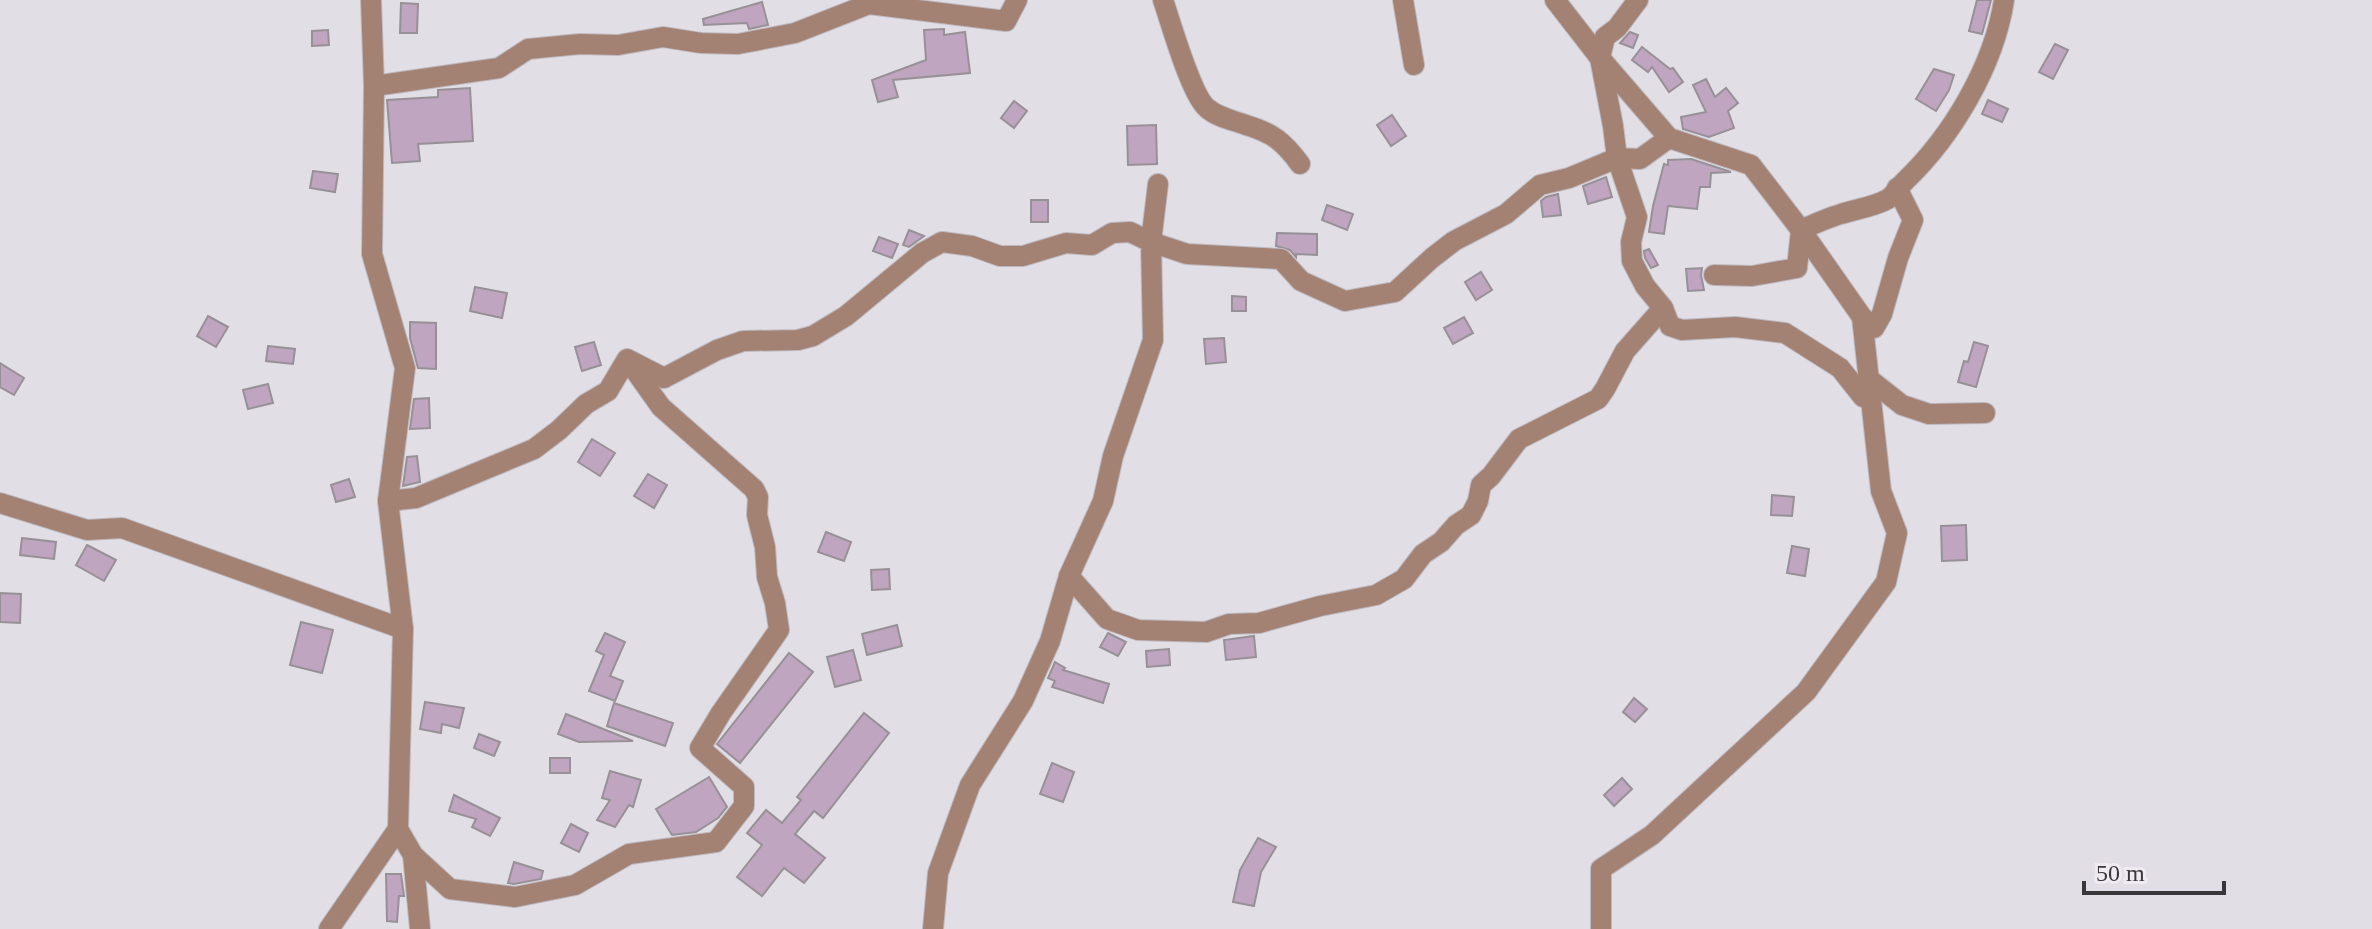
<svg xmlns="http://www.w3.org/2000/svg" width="2372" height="929" font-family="'Times New Roman',serif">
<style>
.building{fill:#bfa5bf;stroke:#979197;stroke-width:2}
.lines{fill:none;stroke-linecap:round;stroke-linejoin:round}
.minor-casing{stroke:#bdb9c0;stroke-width:22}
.minor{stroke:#a48273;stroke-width:20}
</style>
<rect width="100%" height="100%" fill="#e2dee6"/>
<g class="building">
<path d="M1977,0H1991L1982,34L1969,31Z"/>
<path d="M762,2L768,25L749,29L747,23L704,25L703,19Z"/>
<path d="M401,3L418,4L417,33H400Z"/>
<path d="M944,29V35L965,32L970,73L893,80L898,97L878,102L872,80L926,60L924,30Z"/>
<path d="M328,30L329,45L312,46V31Z"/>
<path d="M1630,32L1638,35L1633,48L1620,43Z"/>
<path d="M2055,44L2068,50L2053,79L2039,72Z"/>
<path d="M1642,47L1670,69L1673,68L1683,82L1669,92L1652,67L1648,72L1632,60Z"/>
<path d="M1934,69L1954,75L1949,90L1936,111L1916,99Z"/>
<path d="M1706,79L1715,97L1726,88L1738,103L1728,111L1734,128L1709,137L1683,129L1681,117L1706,112L1693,85Z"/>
<path d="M470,88L473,141L418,144L420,161L392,163L387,100L438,97V90Z"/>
<path d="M1988,100L2008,109L2002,122L1982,114Z"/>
<path d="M1014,101L1027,111L1014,128L1001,118Z"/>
<path d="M1392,115L1406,136L1391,146L1377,125Z"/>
<path d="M1156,125L1157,164L1128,165L1127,126Z"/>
<path d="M1691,159L1731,172L1711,173L1710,187H1700L1697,209L1668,206L1664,234L1649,232L1653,206L1664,164L1668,165V160Z"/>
<path d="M313,171L338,174L335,192L310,188Z"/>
<path d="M1606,177L1612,197L1588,204L1583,186Z"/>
<path d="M1558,194L1561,215L1543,217L1541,201L1546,197Z"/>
<rect x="1031" y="200" width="17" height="22"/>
<path d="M1327,205L1353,214L1347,230L1322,220Z"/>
<path d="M909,230L924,236L909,247L903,245Z"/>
<path d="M1277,233L1317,234V255L1296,254V257L1290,250L1276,246Z"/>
<path d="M879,237L898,244L892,258L873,251Z"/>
<path d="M1649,249L1658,265L1651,268L1645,258L1644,251Z"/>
<path d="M1702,268L1701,275L1704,290L1688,291L1686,269Z"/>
<path d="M1481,272L1492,290L1476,300L1465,282Z"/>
<path d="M475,287L507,293L502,318L470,311Z"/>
<path d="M1232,296L1246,297V311H1232Z"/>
<path d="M208,316L228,327L216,347L197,336Z"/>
<path d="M1464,317L1473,333L1453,344L1444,328Z"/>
<path d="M410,322L436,323V369L418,368L410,338Z"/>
<path d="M1224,338L1226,362L1206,364L1204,339Z"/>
<path d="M594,342L601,365L582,371L575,347Z"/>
<path d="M1974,342L1988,346L1976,387L1958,382L1964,361L1968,362Z"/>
<path d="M268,346L295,349L293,364L266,361Z"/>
<path d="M0,363L24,378L14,395L0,387Z"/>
<path d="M268,384L273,403L248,409L243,390Z"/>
<path d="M429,398L430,428L410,429L414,399Z"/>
<path d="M592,439L615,453L600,476L578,462Z"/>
<path d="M417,456L420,482L403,486L407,457Z"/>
<path d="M648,474L667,485L654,508L634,496Z"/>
<path d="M349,479L355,497L336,502L331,485Z"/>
<path d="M1772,495L1794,497L1792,516L1771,515Z"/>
<path d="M1966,525L1967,560L1942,561L1941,526Z"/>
<path d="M826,532L851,542L844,561L818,552Z"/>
<path d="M22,538L56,542L54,559L20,555Z"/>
<path d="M87,545L116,560L104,581L76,565Z"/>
<path d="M1792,546L1809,549L1805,576L1787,573Z"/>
<path d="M889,569L890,589L872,590L871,570Z"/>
<path d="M0,593L21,594L20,623L0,622Z"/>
<path d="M301,622L333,630L322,673L290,665Z"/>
<path d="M897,625L902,646L867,655L862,634Z"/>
<path d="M605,633L625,642L610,676L623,681L615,701L589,691L604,655L596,651Z"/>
<path d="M1108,633L1126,642L1118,656L1100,647Z"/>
<path d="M1254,636L1256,657L1226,660L1224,640Z"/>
<path d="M1169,649L1170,665L1147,667L1146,651Z"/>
<path d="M853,650L861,680L835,687L827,657Z"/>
<path d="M789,653L813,672L740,763L717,744Z"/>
<path d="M1055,662L1065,668L1063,670L1109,684L1103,703L1052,687L1055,681L1048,678Z"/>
<path d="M1634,698L1647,709L1635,722L1623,712Z"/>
<path d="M425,702L464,708L459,728L442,724L441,733L420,729Z"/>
<path d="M614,703L673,723L665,746L607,726Z"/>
<path d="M864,713L889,733L823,818L814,811L795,834L825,858L804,883L784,868L762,896L737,877L762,845L747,833L766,810L782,823L801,800L797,797Z"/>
<path d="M566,714L633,741L579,742L558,734Z"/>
<path d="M479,734L500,742L494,756L474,748Z"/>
<rect x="550" y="758" width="20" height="15"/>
<path d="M1052,763L1074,772L1063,802L1040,794Z"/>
<path d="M610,771L641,780L633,807L629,805L615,827L597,820L610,800L602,798Z"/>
<path d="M709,777L727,807L718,818L696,832L672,835L656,809Z"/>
<path d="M1622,778L1632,789L1614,806L1604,795Z"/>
<path d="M454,795L500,818L490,836L472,827L476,819L449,811Z"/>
<path d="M571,824L588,833L579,852L561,843Z"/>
<path d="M1258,838L1276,847L1261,872L1254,906L1233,902L1240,870Z"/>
<path d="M514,862L543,871L541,879L514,884L508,883Z"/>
<path d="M386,874H401L404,896H399L397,922L387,921Z"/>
</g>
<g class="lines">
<defs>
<g id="minor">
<path d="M371,0L374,86L372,254L405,368L388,501L403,629L398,829L413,855L420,929"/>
<path d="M1163,0C1171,23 1191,95 1207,108C1218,118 1233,120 1246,125C1273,133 1284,142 1300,164"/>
<path d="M1403,0L1414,65"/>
<path d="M1555,0L1600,58L1669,138L1751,165L1801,230L1862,317L1881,491L1897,533L1886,582L1806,692L1652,835L1601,869V929"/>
<path d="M374,86L499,68L528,49L580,44L618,45L663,37L701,43L738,44L795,33L869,4L1006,21L1017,0"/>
<path d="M1158,184L1151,242L1187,254L1281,259L1301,281L1345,301L1395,292L1432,258L1454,241L1506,214L1540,185L1569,178L1617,158L1640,159L1669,138"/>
<path d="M1714,275L1752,276L1797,268L1801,230C1814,224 1827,218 1841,214C1856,209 1874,207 1888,199C1894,195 1899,187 1905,181C1952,136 1994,66 2004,0"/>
<path d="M1663,308L1670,326L1682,330L1735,327L1785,333L1840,368L1863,397L1869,379L1902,405L1929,414L1985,413"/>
<path d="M1862,317L1874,328L1882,314L1898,258L1913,220L1897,188"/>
<path d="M388,501L416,498L534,449L559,430L586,404L608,391L627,359L664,378L717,350L743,341L798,340L813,336L846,316L922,253L942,242L972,246L1000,256H1023L1066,243L1092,245L1112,233L1130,232L1151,242L1153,340L1113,456L1103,501L1069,576L1050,641L1023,701L970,785L938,873L933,929"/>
<path d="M0,503L87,530L122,528L403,629"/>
<path d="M1069,576L1107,619L1138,630L1206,632L1229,624L1259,623L1320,606L1376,595L1404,579L1423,554L1441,542L1456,525L1471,515L1478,501L1481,485L1491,476L1519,439L1598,399L1605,389L1625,351L1663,308L1645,286L1632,261L1631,242L1637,217L1617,158L1613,126L1600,58L1605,37L1617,28L1638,0"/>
<path d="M413,855L450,889L515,897L575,885L629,854L716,842L744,806V787L700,748L721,713L779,630L775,603L767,577L765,547L757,515L758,497L754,489L661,407L629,362"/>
<path d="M329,929L398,829"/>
</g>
</defs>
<use href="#minor" class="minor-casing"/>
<use href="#minor" class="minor"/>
</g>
<path d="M2084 881v12h140v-12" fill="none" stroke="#38373a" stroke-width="4"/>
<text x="2096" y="881" font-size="24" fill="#38373a" stroke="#f0ebf3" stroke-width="6" paint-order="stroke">50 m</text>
</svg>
